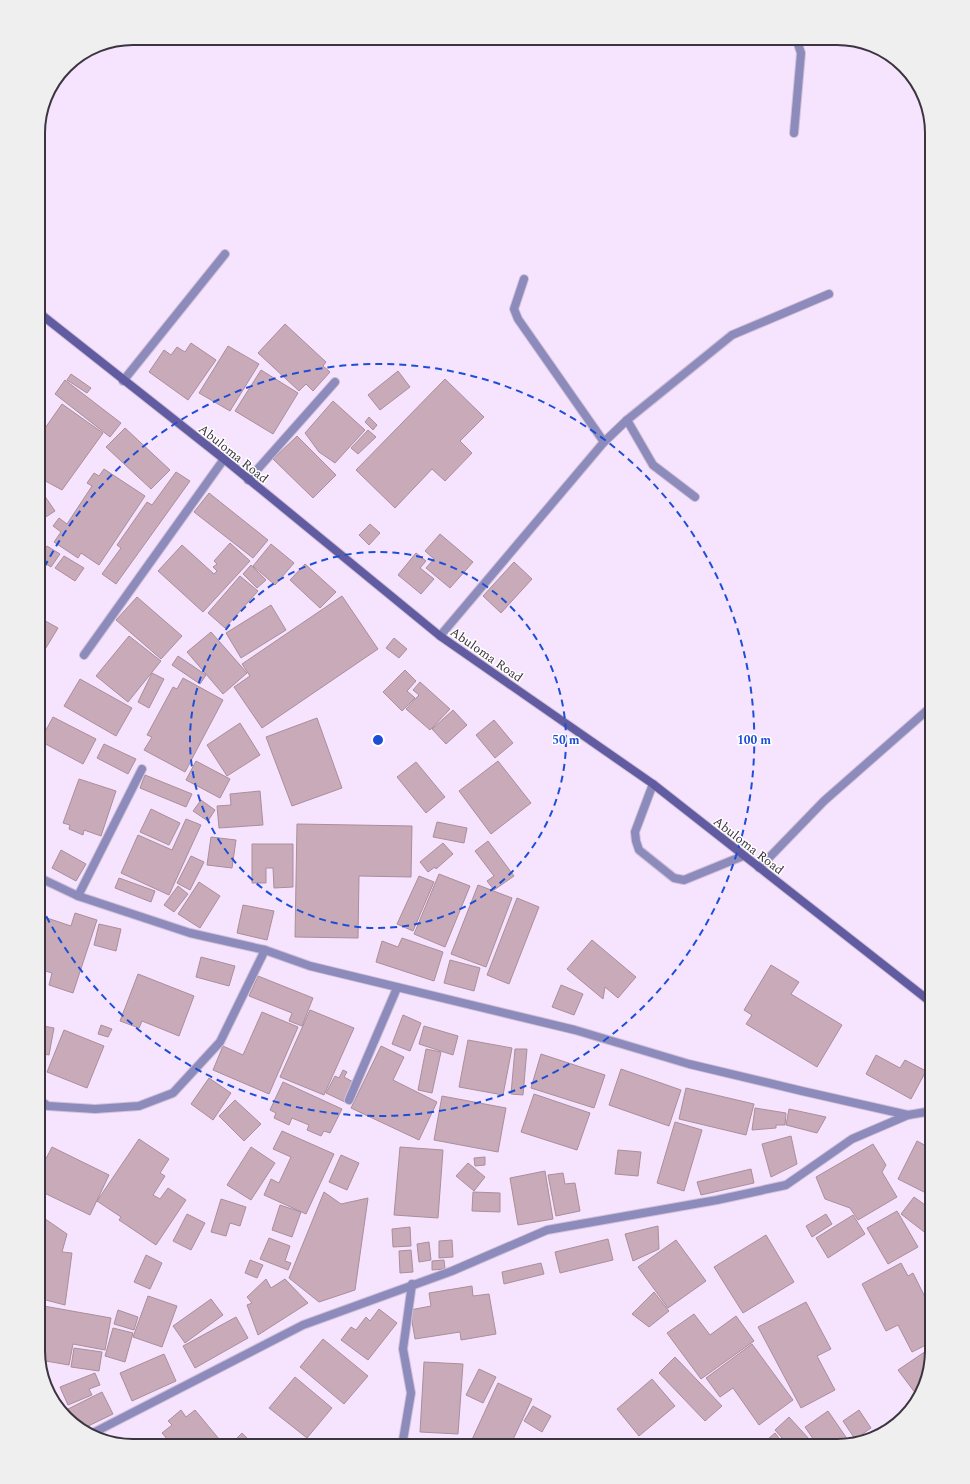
<svg xmlns="http://www.w3.org/2000/svg" width="970" height="1484" font-family="Spectral,serif">
<style>
.building{fill:#c8aab8;stroke:#ab8e9c}
.lines{fill:none;stroke-linecap:round;stroke-linejoin:round}
.lane-casing{stroke:#d1c0d7;stroke-width:10}
.street-casing{stroke:#d1c0d7;stroke-width:10}
.secondary-casing{stroke:#d1c0d7;stroke-width:10}
.lane{stroke:#8c8bbb;stroke-width:8}
.street{stroke:#8c8bbb;stroke-width:8}
.secondary{stroke:#615ca1;stroke-width:8}
.ring{fill:none;stroke:#1d4ed8;stroke-width:2;stroke-dasharray:7 5}
.labels{text-anchor:middle;stroke-width:3;stroke-linejoin:round;paint-order:stroke}
.street-label{font-size:13px;fill:#3c343e;stroke:#fff}
.rim{fill:none;stroke:#3c343e;stroke-width:2}
.centre{fill:#1d4ed8;stroke:#fff;stroke-width:2}
.ring-label{font-size:12px;text-anchor:middle;font-weight:bold;fill:#1d4ed8;stroke:#fff;stroke-width:3;stroke-linejoin:round;paint-order:stroke}
</style>
<rect width="100%" height="100%" fill="#f6e3fd"/>
<g class="building">
<path d="M285,324L326,362L323,366L330,372L313,391L306,384L299,391L258,353Z"/>
<path d="M191,343L216,360L188,400L149,372L164,350L171,355L177,347L185,352Z"/>
<path d="M228,346L259,364L230,411L199,393Z"/>
<path d="M261,370L298,393L273,434L235,411Z"/>
<path d="M398,371L410,387L380,410L368,395Z"/>
<path d="M71,374L91,388L87,393L67,380Z"/>
<path d="M445,379L484,417L460,441L472,453L445,481L432,469L395,508L356,470Z"/>
<path d="M65,380L121,423L110,437L55,394Z"/>
<path d="M333,401L365,430L335,463L319,452L305,433Z"/>
<path d="M62,404L103,433L62,490L38,477V438Z"/>
<path d="M369,417L377,425L373,430L365,422Z"/>
<path d="M125,428L170,470L151,489L106,447Z"/>
<path d="M368,430L376,437L358,454L351,448Z"/>
<path d="M297,436L336,475L313,498L273,459Z"/>
<path d="M104,469L145,496L99,565L81,553L78,558L54,542L61,532L53,526L59,518L67,524L92,486L87,483L94,473L99,476Z"/>
<path d="M176,472L190,481L116,584L102,574L121,548L117,545L147,502L152,505Z"/>
<path d="M40,489L55,511L38,522V490Z"/>
<path d="M209,493L268,540L253,558L194,512Z"/>
<path d="M370,524L380,533L369,545L359,535Z"/>
<path d="M440,534L473,562L450,588L426,568L434,559L425,551Z"/>
<path d="M230,543L250,561L203,612L158,571L182,545L214,574L217,571L213,567L217,564L214,561Z"/>
<path d="M271,544L294,563L275,585L253,566Z"/>
<path d="M47,546L60,554L51,567L38,559Z"/>
<path d="M416,553L426,561L420,568L434,579L421,594L398,575Z"/>
<path d="M64,556L84,568L75,581L55,568Z"/>
<path d="M514,562L532,579L501,613L483,596Z"/>
<path d="M305,564L336,592L320,608L290,580Z"/>
<path d="M251,565L266,580L257,588L243,574Z"/>
<path d="M240,576L258,591L225,628L208,613Z"/>
<path d="M342,596L378,649L262,728L234,687L250,676L242,664Z"/>
<path d="M137,597L182,636L161,659L116,620Z"/>
<path d="M271,605L286,630L241,658L226,633Z"/>
<path d="M40,618L58,628L38,661V620Z"/>
<path d="M211,632L247,673L223,694L187,652Z"/>
<path d="M129,636L161,661L128,702L96,676Z"/>
<path d="M394,638L407,649L399,658L386,648Z"/>
<path d="M178,656L206,675L200,684L172,665Z"/>
<path d="M405,670L416,681L407,691L415,698L402,711L383,692Z"/>
<path d="M152,673L164,679L149,708L138,702Z"/>
<path d="M183,678L223,700L185,772L144,750L152,737L147,735L173,687L177,689Z"/>
<path d="M80,679L132,708L116,736L64,706Z"/>
<path d="M420,682L450,709L430,730L406,709L419,695L413,690Z"/>
<path d="M453,710L467,725L446,744L432,729Z"/>
<path d="M53,717L96,739L83,764L40,741Z"/>
<path d="M317,718L342,788L292,806L266,737Z"/>
<path d="M494,720L513,743L495,758L476,735Z"/>
<path d="M240,723L260,755L227,776L207,745Z"/>
<path d="M104,744L136,759L128,774L97,758Z"/>
<path d="M196,761L230,779L220,798L186,780Z"/>
<path d="M498,761L531,803L491,834L459,791Z"/>
<path d="M416,762L445,797L426,813L397,777Z"/>
<path d="M38,775L44,778L38,789Z"/>
<path d="M145,775L192,794L186,807L140,788Z"/>
<path d="M79,779L116,791L101,836L84,830L83,835L69,829L70,825L63,823Z"/>
<path d="M260,791L263,825L219,828L217,806L231,805L230,794Z"/>
<path d="M201,800L215,810L208,821L193,811Z"/>
<path d="M151,809L180,823L169,845L140,832Z"/>
<path d="M186,819L201,825L169,895L121,873L138,835L172,850Z"/>
<path d="M437,822L467,828L464,843L433,837Z"/>
<path d="M297,824L412,826L411,877L359,876L358,938L295,937Z"/>
<path d="M211,837L236,840L232,868L207,865Z"/>
<path d="M488,841L514,876L494,890L487,881L494,876L475,851Z"/>
<path d="M443,843L453,854L436,869L435,867L428,872L420,862Z"/>
<path d="M252,844H293V887L274,888L273,868H266V883H252Z"/>
<path d="M61,850L86,864L76,881L52,868Z"/>
<path d="M191,856L204,862L190,890L177,883Z"/>
<path d="M439,874L470,886L445,947L414,934Z"/>
<path d="M419,876L434,882L413,931L397,924Z"/>
<path d="M119,878L155,891L151,902L115,888Z"/>
<path d="M199,882L220,896L200,928L178,914Z"/>
<path d="M478,885L512,898L486,967L451,954Z"/>
<path d="M178,886L188,894L174,912L164,905Z"/>
<path d="M517,898L539,907L509,984L487,975Z"/>
<path d="M38,904L45,906L41,916L71,926L75,913L97,920L73,993L49,985L52,973L38,969Z"/>
<path d="M243,905L274,911L267,940L237,933Z"/>
<path d="M99,924L121,929L116,951L94,945Z"/>
<path d="M402,938L443,952L434,981L376,962L382,941L398,947Z"/>
<path d="M592,940L636,977L618,998L605,987L603,999L567,969Z"/>
<path d="M201,957L235,966L229,986L196,977Z"/>
<path d="M450,960L480,968L474,991L444,983Z"/>
<path d="M771,965L799,982L791,994L842,1025L817,1067L746,1024L752,1015L744,1010Z"/>
<path d="M138,974L194,996L179,1036L142,1021L139,1028L120,1021Z"/>
<path d="M258,976L313,998L302,1026L289,1021L292,1013L249,996Z"/>
<path d="M561,985L583,994L574,1015L552,1007Z"/>
<path d="M310,1010L354,1028L324,1095L280,1077Z"/>
<path d="M262,1012L298,1027L269,1094L213,1070L223,1046L243,1055Z"/>
<path d="M403,1015L421,1023L410,1051L392,1044Z"/>
<path d="M38,1025L54,1028L49,1055L38,1053Z"/>
<path d="M101,1025L112,1029L108,1037L98,1034Z"/>
<path d="M424,1026L458,1036L453,1055L419,1044Z"/>
<path d="M64,1030L104,1046L87,1088L47,1072Z"/>
<path d="M468,1040L512,1048L503,1095L459,1087Z"/>
<path d="M381,1046L404,1057L393,1080L437,1102L419,1140L351,1108Z"/>
<path d="M426,1049L441,1052L432,1093L418,1090Z"/>
<path d="M515,1049H527L523,1095L511,1094Z"/>
<path d="M541,1054L605,1075L594,1108L531,1088Z"/>
<path d="M876,1055L900,1068L905,1060L926,1071L911,1099L866,1074Z"/>
<path d="M621,1069L681,1090L669,1126L609,1105Z"/>
<path d="M343,1070L347,1072L344,1077L355,1083L345,1102L326,1093L335,1076L339,1078Z"/>
<path d="M209,1078L231,1093L213,1120L191,1104Z"/>
<path d="M283,1082L342,1109L330,1133L324,1131L321,1136L307,1130L309,1125L292,1118L289,1125L274,1118L276,1113L270,1110Z"/>
<path d="M686,1088L754,1104L746,1135L679,1119Z"/>
<path d="M534,1094L590,1113L577,1150L521,1132Z"/>
<path d="M442,1096L506,1108L498,1152L434,1140Z"/>
<path d="M235,1100L261,1124L244,1141L219,1116Z"/>
<path d="M755,1108L786,1113L785,1125H776V1128L752,1130Z"/>
<path d="M789,1109L826,1117L817,1133L786,1125Z"/>
<path d="M675,1122L702,1130L684,1191L657,1183Z"/>
<path d="M282,1131L334,1154L306,1214L264,1195L271,1179L279,1183L291,1157L273,1149Z"/>
<path d="M791,1136L797,1164L771,1177L762,1144Z"/>
<path d="M139,1139L169,1159L160,1173L165,1176L153,1195L160,1199L168,1188L186,1200L156,1245L119,1220L121,1217L97,1201Z"/>
<path d="M917,1141L932,1149V1196L898,1179Z"/>
<path d="M873,1144L886,1165L882,1172L897,1197L858,1220L850,1208L825,1199L816,1177Z"/>
<path d="M52,1147L109,1175L90,1215L38,1190V1174Z"/>
<path d="M251,1147L275,1163L251,1200L227,1185Z"/>
<path d="M400,1147L443,1150L438,1218L394,1215Z"/>
<path d="M618,1150L641,1152L638,1176L615,1174Z"/>
<path d="M341,1155L359,1163L347,1190L329,1182Z"/>
<path d="M485,1157V1165L475,1166L474,1158Z"/>
<path d="M468,1163L485,1177L474,1191L456,1176Z"/>
<path d="M751,1169L754,1183L701,1195L697,1182Z"/>
<path d="M545,1171L553,1219L518,1225L510,1178Z"/>
<path d="M563,1173L565,1184L575,1183L580,1211L556,1216L548,1175Z"/>
<path d="M324,1192L341,1204L368,1198L355,1290L319,1302L289,1278Z"/>
<path d="M473,1192L500,1193V1212L472,1211Z"/>
<path d="M914,1197L932,1210V1238L901,1214Z"/>
<path d="M221,1199L246,1207L240,1226L230,1223L226,1236L211,1232Z"/>
<path d="M280,1205L301,1212L292,1237L272,1230Z"/>
<path d="M897,1211L918,1247L888,1264L867,1228Z"/>
<path d="M187,1214L205,1223L191,1250L173,1241Z"/>
<path d="M826,1214L832,1224L812,1237L806,1226Z"/>
<path d="M853,1215L865,1234L828,1258L816,1238Z"/>
<path d="M41,1216L67,1234L62,1252L72,1253L65,1305L38,1298V1227Z"/>
<path d="M658,1226L659,1249L633,1261L625,1234Z"/>
<path d="M410,1227L411,1246L393,1247L392,1229Z"/>
<path d="M766,1235L794,1282L743,1313L714,1267Z"/>
<path d="M269,1238L290,1246L285,1261L291,1263L288,1270L260,1259Z"/>
<path d="M608,1239L613,1260L560,1273L555,1252Z"/>
<path d="M452,1240L453,1257L439,1258V1241Z"/>
<path d="M676,1240L706,1281L668,1308L638,1267Z"/>
<path d="M429,1242L431,1260L419,1262L417,1244Z"/>
<path d="M411,1250L413,1272L400,1273L399,1251Z"/>
<path d="M146,1255L162,1263L150,1289L134,1282Z"/>
<path d="M250,1260L263,1265L257,1278L245,1273Z"/>
<path d="M444,1260L445,1269L432,1270V1261Z"/>
<path d="M541,1263L544,1274L504,1284L502,1272Z"/>
<path d="M901,1263L908,1276L913,1273L932,1311V1342L912,1352L898,1325L886,1331L862,1284Z"/>
<path d="M266,1279L271,1288L285,1279L308,1303L258,1335L247,1305L252,1303L247,1297Z"/>
<path d="M472,1286L473,1296L489,1294L496,1334L461,1340L460,1332L415,1339L410,1310L431,1306L429,1293Z"/>
<path d="M654,1292L669,1311L649,1327L632,1314Z"/>
<path d="M148,1296L177,1306L162,1347L133,1337Z"/>
<path d="M211,1299L223,1315L185,1343L173,1326Z"/>
<path d="M806,1302L831,1349L817,1356L835,1390L801,1408L758,1327Z"/>
<path d="M38,1305L111,1318L105,1350L73,1344L69,1365L40,1360L38,1351Z"/>
<path d="M379,1309L397,1323L368,1360L341,1340L351,1327L356,1330L366,1317L370,1321Z"/>
<path d="M118,1310L138,1317L134,1330L114,1324Z"/>
<path d="M694,1314L710,1335L736,1316L754,1341L701,1379L667,1333Z"/>
<path d="M236,1317L248,1338L195,1368L183,1346Z"/>
<path d="M113,1328L133,1333L125,1362L105,1356Z"/>
<path d="M323,1339L368,1376L344,1404L300,1367Z"/>
<path d="M752,1344L793,1400L759,1425L733,1388L720,1397L706,1378Z"/>
<path d="M74,1348L102,1352L99,1371L71,1367Z"/>
<path d="M929,1349L932,1352L919,1398L898,1370Z"/>
<path d="M164,1354L176,1381L132,1401L120,1373Z"/>
<path d="M675,1357L722,1406L705,1421L659,1373Z"/>
<path d="M424,1362L463,1364L458,1434L420,1432Z"/>
<path d="M479,1369L496,1377L483,1403L466,1395Z"/>
<path d="M95,1373L100,1385L89,1389L92,1395L68,1405L60,1387Z"/>
<path d="M295,1377L332,1408L307,1438L269,1408Z"/>
<path d="M652,1379L675,1406L639,1436L617,1409Z"/>
<path d="M498,1383L532,1399L510,1446H469Z"/>
<path d="M102,1392L113,1414L80,1430L72,1421L66,1410Z"/>
<path d="M533,1406L551,1416L542,1432L524,1421Z"/>
<path d="M181,1410L186,1417L195,1410L219,1439L211,1446H173L162,1433L172,1425L168,1421Z"/>
<path d="M859,1410L871,1428L855,1439L843,1421Z"/>
<path d="M828,1411L850,1443L837,1446H818L805,1427Z"/>
<path d="M789,1417L810,1440L804,1446H789L775,1430Z"/>
<path d="M242,1433L255,1446H229Z"/>
<path d="M775,1433L785,1446H760Z"/>
<path d="M597,1440L609,1446H594Z"/>
</g>
<g class="lines">
<defs>
<g id="lane">
<path d="M627,420L653,465L695,497"/>
<path d="M248,480L335,382"/>
<path d="M653,784L635,832L636,841L639,850L674,878L684,880L743,856"/>
</g>
<g id="street">
<path d="M794,133L801,53L796,38"/>
<path d="M524,279L514,309L518,319L604,442"/>
<path d="M123,381L225,254"/>
<path d="M440,636L604,442L627,420L732,335L829,294"/>
<path d="M84,655L224,459"/>
<path d="M759,868L824,801L932,706"/>
<path d="M38,877L78,896L190,933L265,950L310,966L575,1030L689,1064L802,1091L908,1115L932,1111"/>
<path d="M78,896L142,769"/>
<path d="M38,1099L48,1106L95,1109L139,1106L173,1093L220,1042L265,950"/>
<path d="M349,1100L397,988"/>
<path d="M91,1434L303,1325L452,1271L547,1230L717,1200L786,1185L852,1139L908,1115"/>
<path d="M402,1446L411,1393L403,1349L412,1284"/>
</g>
<path id="secondary" d="M38,312L224,459L440,636L653,784L932,1003"/>
</defs>
<use href="#lane" class="lane-casing"/>
<use href="#street" class="street-casing"/>
<use href="#secondary" class="secondary-casing"/>
<use href="#lane" class="lane"/>
<use href="#street" class="street"/>
<use href="#secondary" class="secondary"/>
</g>
<g class="ring">
<circle cx="378" cy="740" r="188"/>
<path d="M39 578A376 376 0 1 1 39 902"/>
</g>
<g class="labels">
<g class="street-label">
<text transform="translate(234 453) rotate(39)" y="5">Abuloma Road</text>
<text transform="translate(487 654) rotate(35)" y="5">Abuloma Road</text>
<text transform="translate(749 845) rotate(38)" y="5">Abuloma Road</text>
</g>
</g>
<path d="M0 0H970V1484H0ZM133 45H837A88 88 0 0 1 925 133V1351A88 88 0 0 1 837 1439H133A88 88 0 0 1 45 1351V133A88 88 0 0 1 133 45Z" fill="#efeff0" fill-rule="evenodd"/>
<path class="rim" d="M133 45H837A88 88 0 0 1 925 133V1351A88 88 0 0 1 837 1439H133A88 88 0 0 1 45 1351V133A88 88 0 0 1 133 45Z"/>
<circle cx="378" cy="740" r="6" class="centre"/>
<g class="ring-label">
<text x="566" y="744">50 m</text>
<text x="754" y="744">100 m</text>
</g>
</svg>
